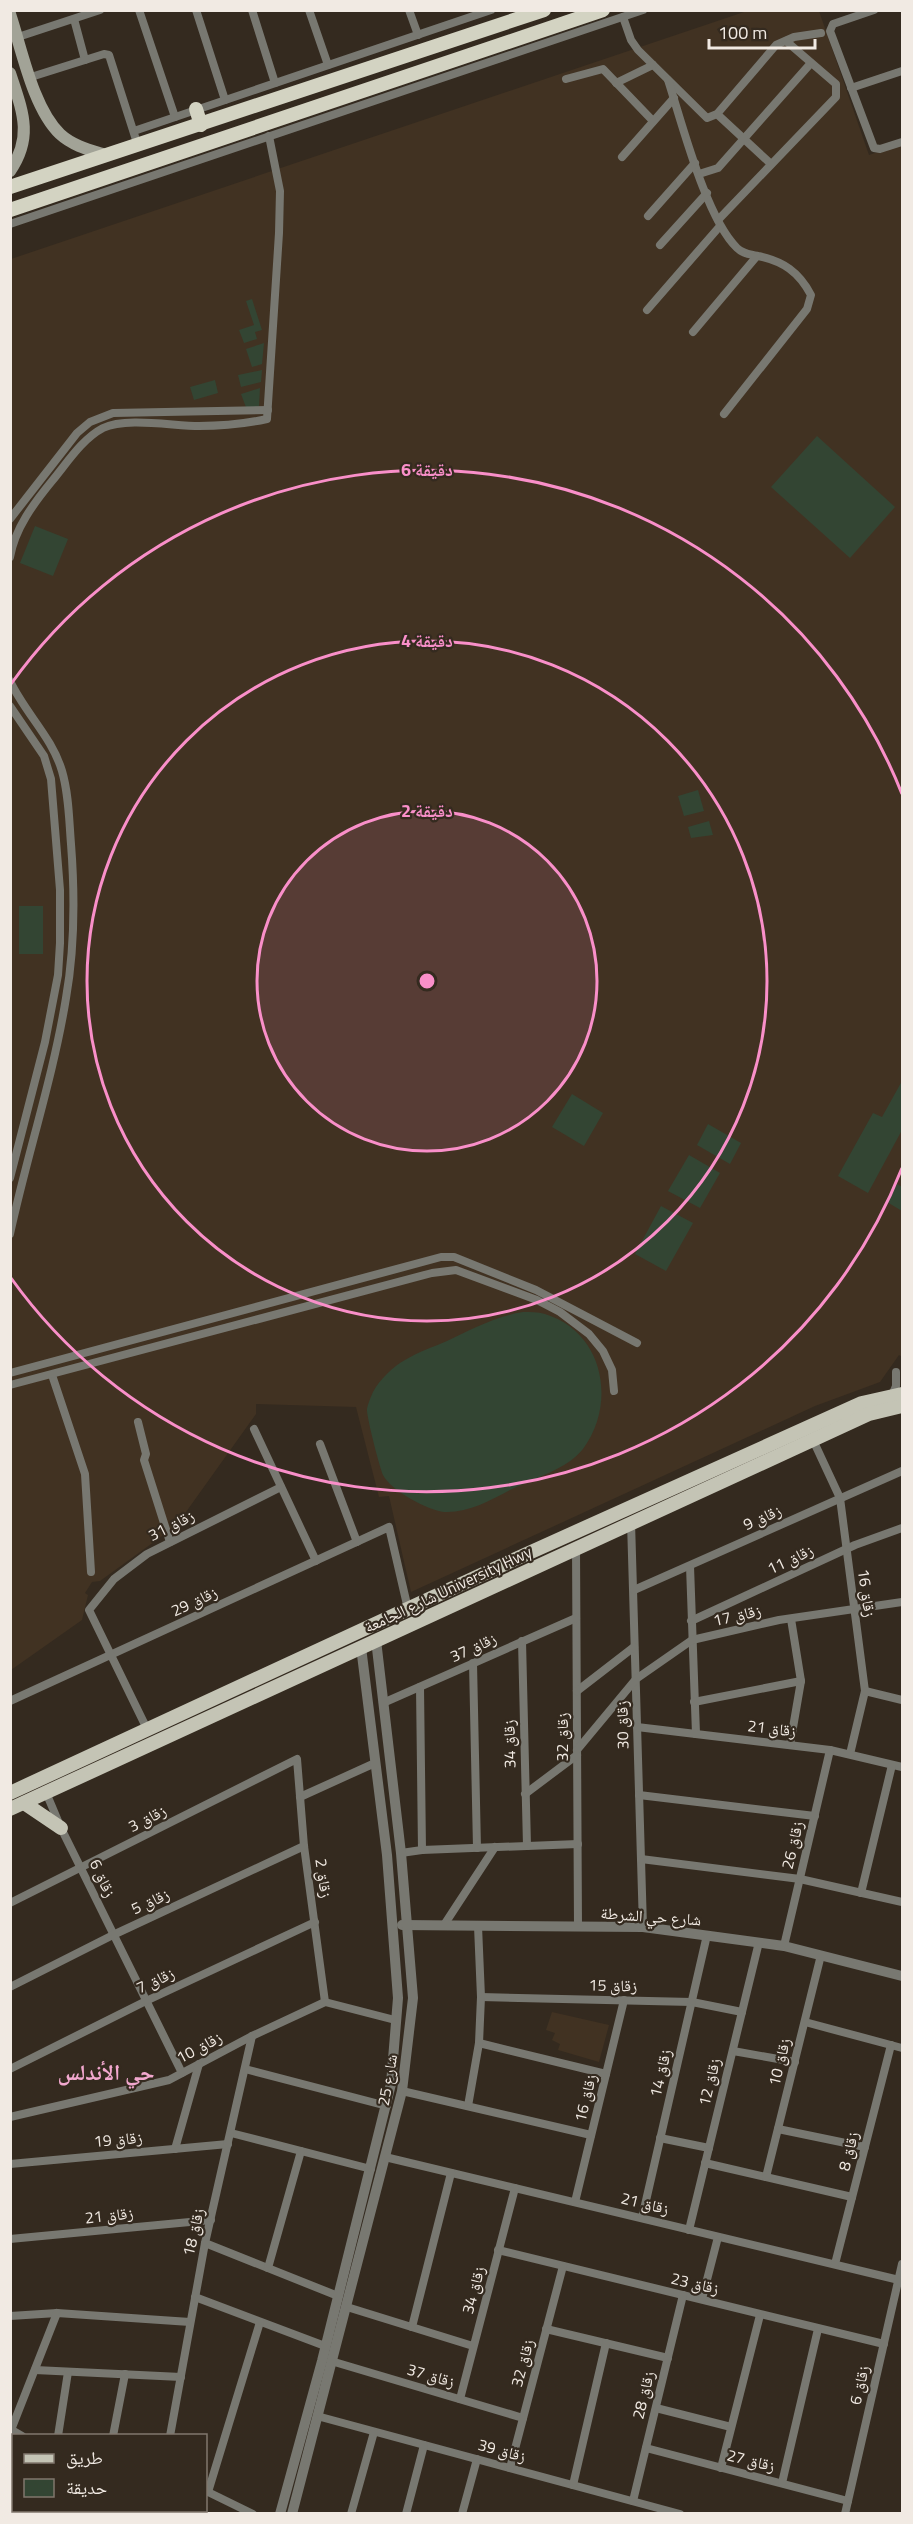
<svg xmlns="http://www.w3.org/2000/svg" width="913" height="2524" font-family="'Titillium Web','Noto Naskh Arabic',sans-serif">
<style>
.built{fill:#413222}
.green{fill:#334533}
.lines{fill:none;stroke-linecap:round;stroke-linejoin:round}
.minor{stroke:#787871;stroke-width:8}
.tertiary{stroke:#787871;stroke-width:10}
.secondary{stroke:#a2a397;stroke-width:12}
.primary{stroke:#c4c4b5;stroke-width:14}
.trunk{stroke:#d3d3c2;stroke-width:14}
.ring{fill:none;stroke:#f98fc9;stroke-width:3}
.labels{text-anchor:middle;stroke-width:4.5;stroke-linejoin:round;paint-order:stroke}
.street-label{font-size:16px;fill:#f1eae3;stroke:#342a1f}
.district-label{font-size:22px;font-weight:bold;fill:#f2a8cf;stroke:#342a1f}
.centre{fill:#f98fc9;stroke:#342a1f;stroke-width:3}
.ring-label{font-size:18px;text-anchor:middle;font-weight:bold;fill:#f98fc9;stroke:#342a1f;stroke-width:4.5;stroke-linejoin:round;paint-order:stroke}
</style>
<rect width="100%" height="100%" fill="#342a1f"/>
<g class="built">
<path d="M747,11H819L869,155L902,144V1357L899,1355L880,1382L815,1406L411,1592L389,1496L379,1497L356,1407L256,1404V1414L176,1526L100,1581L92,1582L85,1593L88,1595L82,1620L11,1670V259Z"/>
<path d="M552,2012L609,2025L599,2062L558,2050L560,2044L552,2040L555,2033L546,2030Z"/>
</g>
<g class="green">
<path d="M252,299L262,330L255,332L257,339L244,343L239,330L254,325L246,301Z"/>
<path d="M264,343L262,364L252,367L246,349Z"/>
<path d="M262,370L261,382L241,387L238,375Z"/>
<path d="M215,380L218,393L194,400L190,387Z"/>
<path d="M260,388L259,406L247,410L241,394Z"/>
<path d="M817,436L895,507L850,558L771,487Z"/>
<path d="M35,526L68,539L53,576L20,563Z"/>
<path d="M698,790L704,811L684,816L678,796Z"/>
<path d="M709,821L713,835L691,838L688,827Z"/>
<rect x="19" y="906" width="24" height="48"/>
<path d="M902,1081V1130L868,1193L838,1176L873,1113L882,1117Z"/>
<path d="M572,1094L603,1113L584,1146L552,1127Z"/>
<path d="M708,1124L741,1143L730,1164L697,1145Z"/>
<path d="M689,1155L720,1173L700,1208L668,1191Z"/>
<path d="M897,1184L902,1187V1211L887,1202Z"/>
<path d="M661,1206L693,1223L666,1271L635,1254Z"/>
<path d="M523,1312C530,1312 538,1312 545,1314C604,1332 617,1403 583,1449C567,1469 535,1478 512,1489C491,1500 469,1513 444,1512C428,1510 391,1491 383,1475C380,1469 366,1415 367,1409C368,1404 371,1396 373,1392C379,1380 394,1366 405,1360C418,1352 433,1347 447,1341C472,1329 496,1316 523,1312Z"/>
</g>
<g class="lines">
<g class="minor">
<path d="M139,10L175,117"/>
<path d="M196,10L225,100"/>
<path d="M252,10L275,83"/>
<path d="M309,10L328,65"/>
<path d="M409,10L418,35"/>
<path d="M874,10L833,24L830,31L874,148L880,149L902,142"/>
<path d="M623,17L631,40L638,50L707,118L717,114L776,45L794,37L821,33"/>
<path d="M74,19L85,60L104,54L109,55L138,146"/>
<path d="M18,37L100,10"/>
<path d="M31,77L85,60"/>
<path d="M566,79L603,69L653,121"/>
<path d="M668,80C682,123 706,218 737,248C743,254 750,254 758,256C783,261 799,272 811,295L807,309L724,414"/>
<path d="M616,83L653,65"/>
<path d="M851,88L902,71"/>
<path d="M717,114L771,164"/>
<path d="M134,131L491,10"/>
<path d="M622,157L674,98"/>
<path d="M699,174L718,168L811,63"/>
<path d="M648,216L695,163"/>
<path d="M718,220L836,97V84L786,41"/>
<path d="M10,224L643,10"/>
<path d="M660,245L707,193"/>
<path d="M647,310L720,226"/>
<path d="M693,332L757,256"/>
<path d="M10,519L77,433L90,422L113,413L268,410"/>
<path d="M10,557C15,528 34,503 52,481C67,463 82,439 103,428C126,417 173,426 199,426C222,426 244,424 267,419L279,233L280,191L269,136"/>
<path d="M10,681C25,713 52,737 62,771C69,795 69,820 71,844C75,896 75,947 66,998C53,1078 27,1155 10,1234"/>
<path d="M10,706L44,756L51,779L60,890V943L58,975L45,1042L10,1178"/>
<path d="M10,1373L441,1257H454L536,1290L637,1343"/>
<path d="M52,1375L85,1474L91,1572"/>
<path d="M10,1385L432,1273L456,1270L537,1300L560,1312L589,1334L603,1351L612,1370L614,1391"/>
<path d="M892,1395L896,1386V1372"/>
<path d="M138,1422L146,1454L144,1460L170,1542"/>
<path d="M254,1429L316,1561"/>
<path d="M813,1440L840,1498L865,1691L850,1754"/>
<path d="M320,1444L357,1542"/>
<path d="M631,1522L643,1927"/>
<path d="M576,1547L578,1927"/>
<path d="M690,1566L696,1734"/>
<path d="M634,1590L902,1471"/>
<path d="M691,1621L855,1545L902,1528"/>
<path d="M522,1641L527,1846"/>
<path d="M473,1663L477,1848"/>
<path d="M420,1687L422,1850"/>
<path d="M577,1691L634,1647"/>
<path d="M865,1691L902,1700"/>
<path d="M10,1701L389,1527L408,1609"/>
<path d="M694,1702L801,1681"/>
<path d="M383,1703L576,1618"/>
<path d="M637,1727L830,1750L902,1767"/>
<path d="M147,1729L89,1610L114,1579L147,1554L281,1487"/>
<path d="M790,1745L801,1681L791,1619"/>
<path d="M577,1750L636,1679L692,1640L779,1620L902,1602"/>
<path d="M45,1790L61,1828L182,2073"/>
<path d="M525,1794L577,1755"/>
<path d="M639,1795L815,1816"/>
<path d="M300,1797L375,1763"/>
<path d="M401,1853L422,1850L578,1844"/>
<path d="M641,1859L800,1879L902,1902"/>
<path d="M861,1893L892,1765"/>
<path d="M10,1903L297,1759L304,1846L325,2002"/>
<path d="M444,1925L495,1847"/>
<path d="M784,1946L830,1750"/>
<path d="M10,1987L113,1935L304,1846"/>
<path d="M481,1997L692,2002L742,2012"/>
<path d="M805,2022L902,2048"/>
<path d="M479,2043L606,2074"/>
<path d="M733,2051L795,2062"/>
<path d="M10,2069L146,2001L315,1922"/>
<path d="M245,2069L387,2106"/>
<path d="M402,2091L591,2135"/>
<path d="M468,2106L479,2043L481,1997L478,1926"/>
<path d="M10,2117L169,2080L252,2036L325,2002L395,2020"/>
<path d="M778,2129L865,2147"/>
<path d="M231,2133L371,2169"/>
<path d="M660,2138L709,2148"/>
<path d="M175,2149L199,2064"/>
<path d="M385,2157L899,2280"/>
<path d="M705,2163L852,2197"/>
<path d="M10,2164L228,2144"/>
<path d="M766,2177L821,1955"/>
<path d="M575,2202L624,2000"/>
<path d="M642,2218L707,1935"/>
<path d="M689,2230L759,1942"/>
<path d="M10,2239L211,2220"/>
<path d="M205,2243L338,2296"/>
<path d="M498,2250L884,2344"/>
<path d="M835,2264L891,2045"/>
<path d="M268,2268L301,2151"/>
<path d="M195,2297L325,2346"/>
<path d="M702,2299L718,2237"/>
<path d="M347,2307L473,2346"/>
<path d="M10,2316L57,2313L190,2322"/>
<path d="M412,2327L451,2173"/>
<path d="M546,2329L668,2358"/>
<path d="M331,2361L523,2418"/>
<path d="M35,2370L181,2377"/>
<path d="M460,2399L515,2188"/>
<path d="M656,2408L731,2427"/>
<path d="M317,2416L680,2514"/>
<path d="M10,2429L22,2436"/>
<path d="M11,2430L57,2313"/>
<path d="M58,2436L68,2372"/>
<path d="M113,2436L125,2374"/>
<path d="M170,2436L205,2243L252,2036"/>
<path d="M646,2448L848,2501"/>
<path d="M510,2468L563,2266"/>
<path d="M721,2468L760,2315"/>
<path d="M782,2483L818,2329"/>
<path d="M573,2485L606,2343"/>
<path d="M206,2491L253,2514"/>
<path d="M208,2492L260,2322"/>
<path d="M633,2501L683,2295"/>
<path d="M158,2510L163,2514"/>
<path d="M351,2514L374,2432"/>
<path d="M406,2514L424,2445"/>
<path d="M462,2514L477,2459"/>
<path d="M845,2514L902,2264"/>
</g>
<g class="tertiary">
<path d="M402,1925L643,1927L784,1946L902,1976"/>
<path d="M280,2514L322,2361L391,2084L398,1998L387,1855L361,1647"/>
<path d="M292,2514L402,2091L413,1998L401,1853L376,1640"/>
</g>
<g class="secondary">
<path d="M10,14C22,50 33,108 60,134C73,146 90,150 106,155"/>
<path d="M10,73C22,110 34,136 10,171"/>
</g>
<g class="primary">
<path d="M10,1793L511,1561L862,1403L902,1394"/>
<path d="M24,1803L61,1828"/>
<path d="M10,1809L869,1414L902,1406"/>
</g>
<g class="trunk">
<path d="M196,109L201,125"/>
<path d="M10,187L544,10"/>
<path d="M10,210L603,10"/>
<path d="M10,2455L14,2457"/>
<path d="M10,2481L14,2483"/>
<path d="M62,2510L68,2514"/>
<path d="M112,2510L117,2514"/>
<path d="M91,2514L93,2510"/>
</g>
</g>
<circle cx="427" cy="981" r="170" fill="#f98fc9" fill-opacity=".12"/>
<g class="ring">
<circle cx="427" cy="981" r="170"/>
<circle cx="427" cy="981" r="340"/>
<path d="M902 1168A511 511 0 0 1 11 1278M11 684A511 511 0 0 1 902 794"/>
</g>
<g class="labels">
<g class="street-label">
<text transform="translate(762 1517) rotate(-24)" y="6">زقاق 9</text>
<text transform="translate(171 1525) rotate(-27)" y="6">زقاق 31</text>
<text transform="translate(790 1559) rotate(-25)" y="6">زقاق 11</text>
<text transform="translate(448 1589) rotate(-25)" y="6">شارع الجامعة University Hwy</text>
<text transform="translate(867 1593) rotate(82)" y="6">زقاق 16</text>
<text transform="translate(194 1601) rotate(-25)" y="6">زقاق 29</text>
<text transform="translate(737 1615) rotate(-13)" y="6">زقاق 17</text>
<text transform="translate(473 1647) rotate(-24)" y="6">زقاق 37</text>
<text transform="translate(622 1725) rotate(-91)" y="6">زقاق 30</text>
<text transform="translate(772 1728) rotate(7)" y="6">زقاق 21</text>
<text transform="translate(562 1737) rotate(-90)" y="6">زقاق 32</text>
<text transform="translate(509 1744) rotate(-91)" y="6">زقاق 34</text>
<text transform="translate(147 1818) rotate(-27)" y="6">زقاق 3</text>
<text transform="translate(792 1845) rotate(-77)" y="6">زقاق 26</text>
<text transform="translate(103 1878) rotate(65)" y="6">زقاق 6</text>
<text transform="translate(324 1878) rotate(82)" y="6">زقاق 2</text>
<text transform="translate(150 1901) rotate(-25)" y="6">زقاق 5</text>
<text transform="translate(651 1916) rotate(4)" y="6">شارع حي الشرطة</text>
<text transform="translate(155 1980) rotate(-25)" y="6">زقاق 7</text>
<text transform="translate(613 1985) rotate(1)" y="6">زقاق 15</text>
<text transform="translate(199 2047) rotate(-28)" y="6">زقاق 10</text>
<text transform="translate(779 2062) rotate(-76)" y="6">زقاق 10</text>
<text transform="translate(660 2073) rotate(-77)" y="6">زقاق 14</text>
<text transform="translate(387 2080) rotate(-80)" y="6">شارع 25</text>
<text transform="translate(709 2082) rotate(-76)" y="6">زقاق 12</text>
<text transform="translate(585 2098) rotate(-76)" y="6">زقاق 16</text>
<text transform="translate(118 2139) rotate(-5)" y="6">زقاق 19</text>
<text transform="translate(848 2151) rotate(-76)" y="6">زقاق 8</text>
<text transform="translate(645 2203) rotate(14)" y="6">زقاق 21</text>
<text transform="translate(109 2215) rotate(-6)" y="6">زقاق 21</text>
<text transform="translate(193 2232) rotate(-77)" y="6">زقاق 18</text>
<text transform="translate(695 2283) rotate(13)" y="6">زقاق 23</text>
<text transform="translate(473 2290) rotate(-75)" y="6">زقاق 34</text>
<text transform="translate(522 2363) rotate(-75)" y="6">زقاق 32</text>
<text transform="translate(431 2375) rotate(16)" y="6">زقاق 37</text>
<text transform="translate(859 2385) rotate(-77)" y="6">زقاق 6</text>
<text transform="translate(643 2395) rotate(-76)" y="6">زقاق 28</text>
<text transform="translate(502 2450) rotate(15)" y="6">زقاق 39</text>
<text transform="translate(751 2460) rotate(14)" y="6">زقاق 27</text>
</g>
<g class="district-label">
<text x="106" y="2080">حي الأندلس</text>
</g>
</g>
<circle cx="427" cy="981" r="9" class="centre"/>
<g class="ring-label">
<text x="427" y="476">6 دقيقة</text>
<text x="427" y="647">4 دقيقة</text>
<text x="427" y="817">2 دقيقة</text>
</g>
<rect width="913" height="2524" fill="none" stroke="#f1eae3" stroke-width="24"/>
<rect x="12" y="2434" width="195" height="78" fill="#342a1f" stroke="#80776d" stroke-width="1.5"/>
<rect x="24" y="2454" width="30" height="9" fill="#c4c4b5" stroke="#80776d" stroke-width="1.5"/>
<text x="66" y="2464" font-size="18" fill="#f1eae3">طريق</text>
<rect x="24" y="2479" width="30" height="18" fill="#334533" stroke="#80776d" stroke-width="1.5"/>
<text x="66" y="2494" font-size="18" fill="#f1eae3">حديقة</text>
<path d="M709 39v9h106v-9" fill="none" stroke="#f1eae3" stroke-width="3"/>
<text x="718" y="39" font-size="18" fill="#f1eae3" stroke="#342a1f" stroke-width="4.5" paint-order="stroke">100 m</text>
</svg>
